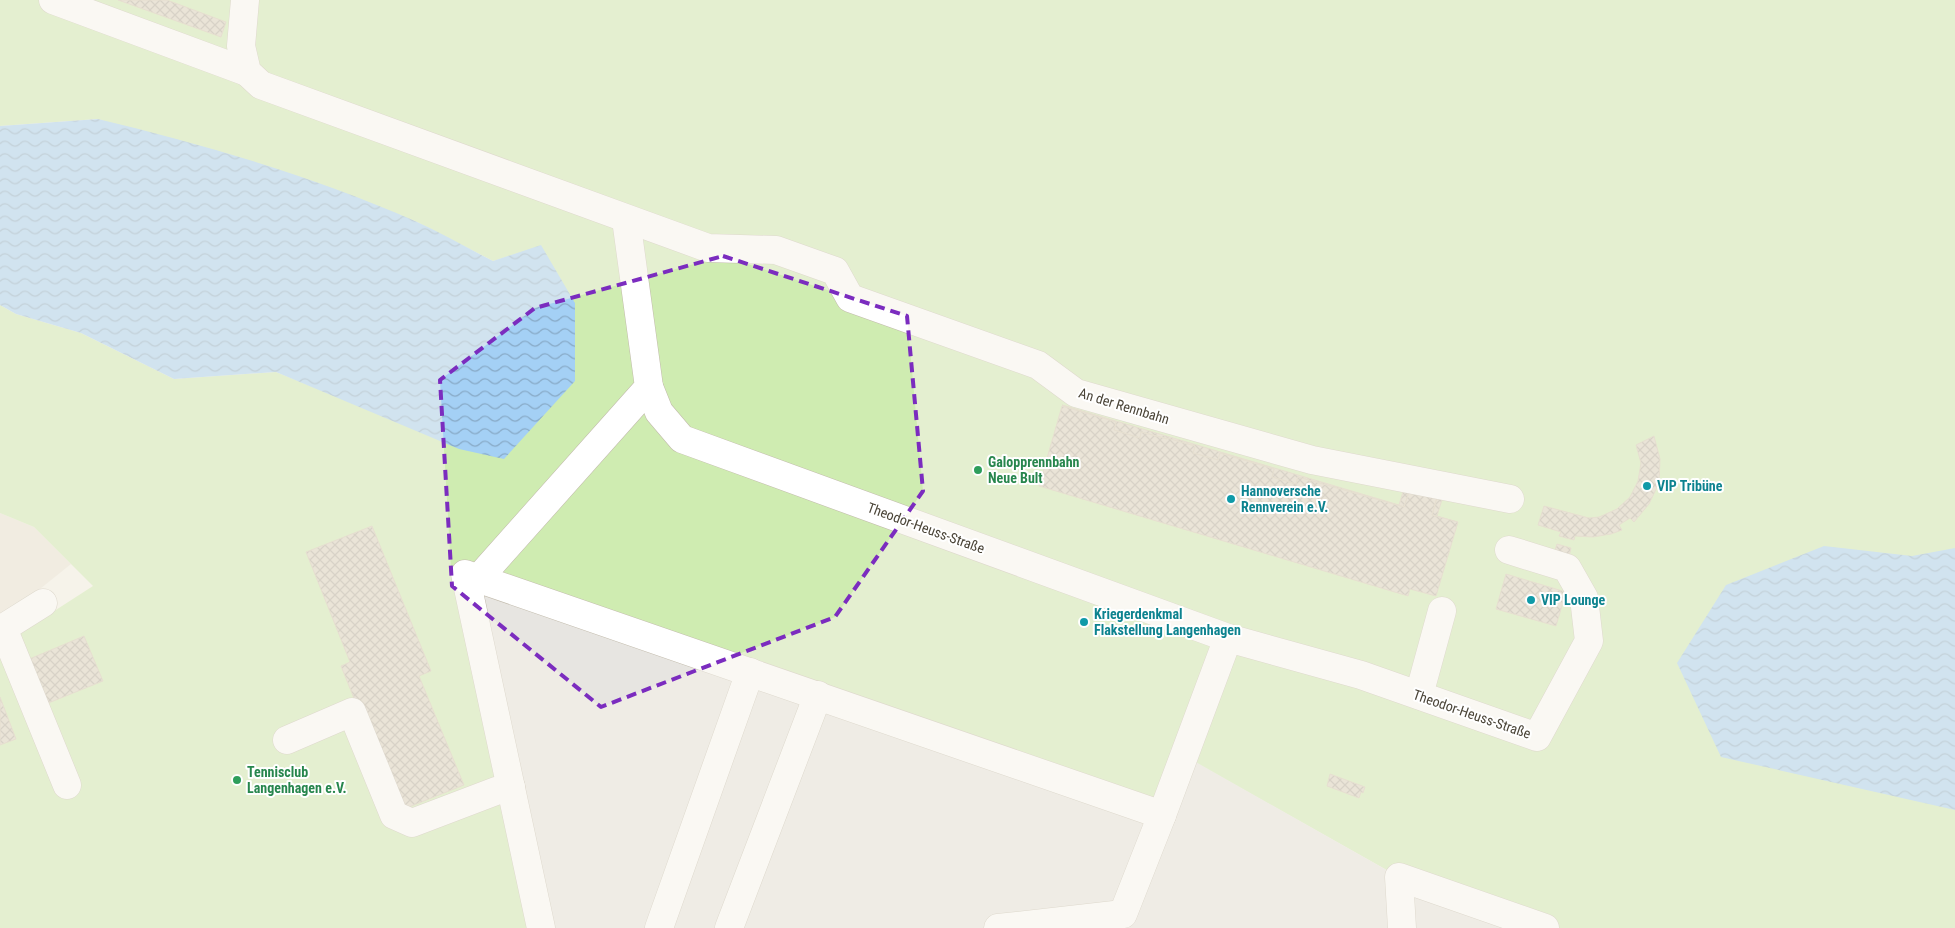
<svg xmlns="http://www.w3.org/2000/svg" width="1955" height="928" font-family="'Roboto Condensed',sans-serif">
<style>
.residential{fill:#eae5d8}
.grass{fill:#cfecb1}
.parking{fill:#e7e5e1}
.water{fill:url(#water-waves)}
.building{fill:url(#building-cross-hatch);stroke:#d3c8b1}
.lines{fill:none;stroke-linecap:round;stroke-linejoin:round}
.minor-casing{stroke:#c2bbac;stroke-width:29}
.minor{stroke:#fff;stroke-width:28}
.marked{fill:none;stroke:#7b2cbf;stroke-width:4;stroke-dasharray:10 6;stroke-linejoin:round}
.leisure-dot{fill:#2e9e5b;stroke:#fff;stroke-width:2}
.culture-dot{fill:#0f9aa8;stroke:#fff;stroke-width:2}
.labels{text-anchor:middle;stroke-width:4;stroke-linejoin:round;paint-order:stroke}
.street-label{font-size:14px;fill:#4a4437;stroke:#fff}
.leisure-label{font-size:14px;font-weight:bold;fill:#27864d;stroke:#fff;text-anchor:start}
.culture-label{font-size:14px;font-weight:bold;fill:#0d838f;stroke:#fff;text-anchor:start}
</style>
<defs>
<pattern id="water-waves" width="16" height="10" patternUnits="userSpaceOnUse" patternTransform="scale(1.25)"><rect width="16" height="10" fill="#a4d0f5"/><path d="M0 5q4-4 8 0t8 0" fill="none" stroke="#88aac7"/></pattern>
<pattern id="building-cross-hatch" width="8" height="8" patternUnits="userSpaceOnUse" patternTransform="scale(1.25)"><rect width="8" height="8" fill="#dbd2c1"/><path d="M0 0l8 8M0 8l8-8" fill="none" stroke="#b4ac9e"/></pattern>
</defs>
<rect width="100%" height="100%" fill="#f6f3ea"/>
<path class="residential" d="M0,513L34,527L71,564L0,621Z"/>
<path class="grass" d="M0,0H1955V928H1545L1399,877L1171,749L1162,815L541,928H0V646L93,586L34,527L0,513V305L16,314L81,333L174,379L276,372L355,404L541,246L493,261L415,221L98,119L0,126Z"/>
<path class="parking" d="M465,574L1162,814L1171,748L1399,877L1545,928H541Z"/>
<g class="water">
<path d="M98,119C206,145 313,176 415,221C442,233 467,248 493,261L541,245L575,303V381L504,459L459,449L276,372L174,379L81,333L16,314L0,305V126Z"/>
<path d="M1824,546L1912,556L1955,548V810L1721,757L1677,663L1726,585Z"/>
</g>
<g class="building">
<path d="M118,0H167L226,22L221,37Z"/>
<path d="M1062,405L1399,505L1406,482L1444,493L1437,516L1457,522L1432,515L1437,497L1410,489L1404,507L1298,477L1296,484L1272,477L1274,469L1220,453L1218,460L1193,453L1195,446L1141,432L1140,438L1114,430L1116,422Z"/>
<path d="M1062,406L1116,422L1114,430L1140,438L1141,432L1167,439V438L1195,446L1193,453L1218,460L1220,453L1274,469L1272,477L1296,484L1298,477L1404,507L1410,489L1437,497L1432,515L1458,522L1436,596L1410,589L1408,596L1039,486Z"/>
<path d="M1654,436L1660,459L1659,483L1649,504L1634,522L1630,518L1619,525L1622,530L1611,534L1593,537L1575,536L1574,540L1559,536L1561,532L1538,525L1544,506L1589,518L1599,517L1617,509L1630,497L1638,481L1641,463L1636,445Z"/>
<path d="M372,526L431,671L419,676L464,785L399,811L341,666L350,662L306,552Z"/>
<path d="M1557,544L1571,548L1569,557L1554,553Z"/>
<path d="M1506,574L1566,592L1556,626L1496,609Z"/>
<path d="M84,636L103,681L46,704L27,660Z"/>
<path d="M0,697L16,739L0,745Z"/>
<path d="M1330,774L1365,787L1363,793L1361,792L1359,798L1327,786Z"/>
</g>
<g class="lines">
<defs>
<g id="minor">
<path d="M53,0L247,72"/>
<path d="M245,0L241,46L247,72L261,85L708,248L776,250L835,271L850,298L1038,365L1076,393L1312,460L1510,499"/>
<path d="M649,387L659,412L682,439L1228,638L1162,815"/>
<path d="M478,579L649,387L626,219"/>
<path d="M3,628L67,785"/>
<path d="M0,630L43,603"/>
<path d="M1228,638L1361,675L1537,737L1589,641L1584,598L1567,568L1509,550"/>
<path d="M1419,695L1442,611"/>
<path d="M287,740L352,712L394,815L412,823L496,791L511,787"/>
<path d="M541,928L465,574L1162,815L1123,914L998,928"/>
<path d="M659,928L750,672"/>
<path d="M729,928L818,695"/>
<path d="M1402,928L1399,877L1545,928"/>
</g>
</defs>
<use href="#minor" class="minor-casing"/>
<use href="#minor" class="minor"/>
</g>
<path d="M0 0H1955V928H0ZM723,256L907,316L923,491L835,617L601,707L452,586L440,380L535,308Z" fill="#f6f3ea" fill-opacity=".55" fill-rule="evenodd"/>
<path class="marked" d="M723,256L907,316L923,491L835,617L601,707L452,586L440,380L535,308Z"/>
<g class="leisure-dot">
<circle cx="978" cy="470" r="5"/>
<circle cx="237" cy="780" r="5"/>
</g>
<g class="culture-dot">
<circle cx="1647" cy="486" r="5"/>
<circle cx="1231" cy="499" r="5"/>
<circle cx="1531" cy="600" r="5"/>
<circle cx="1084" cy="622" r="5"/>
</g>
<g class="labels">
<g class="street-label">
<text transform="translate(1124 406) rotate(17)" y="5">An der Rennbahn</text>
<text transform="translate(926 528) rotate(20)" y="5">Theodor-Heuss-Straße</text>
<text transform="translate(1472 714) rotate(19)" y="5">Theodor-Heuss-Straße</text>
</g>
<g class="leisure-label">
<text x="988" y="467">Galopprennbahn<tspan x="988" dy="16">Neue Bult</tspan></text>
<text x="247" y="777">Tennisclub<tspan x="247" dy="16">Langenhagen e.V.</tspan></text>
</g>
<g class="culture-label">
<text x="1657" y="491">VIP Tribüne</text>
<text x="1241" y="496">Hannoversche<tspan x="1241" dy="16">Rennverein e.V.</tspan></text>
<text x="1541" y="605">VIP Lounge</text>
<text x="1094" y="619">Kriegerdenkmal<tspan x="1094" dy="16">Flakstellung Langenhagen</tspan></text>
</g>
</g>
</svg>
